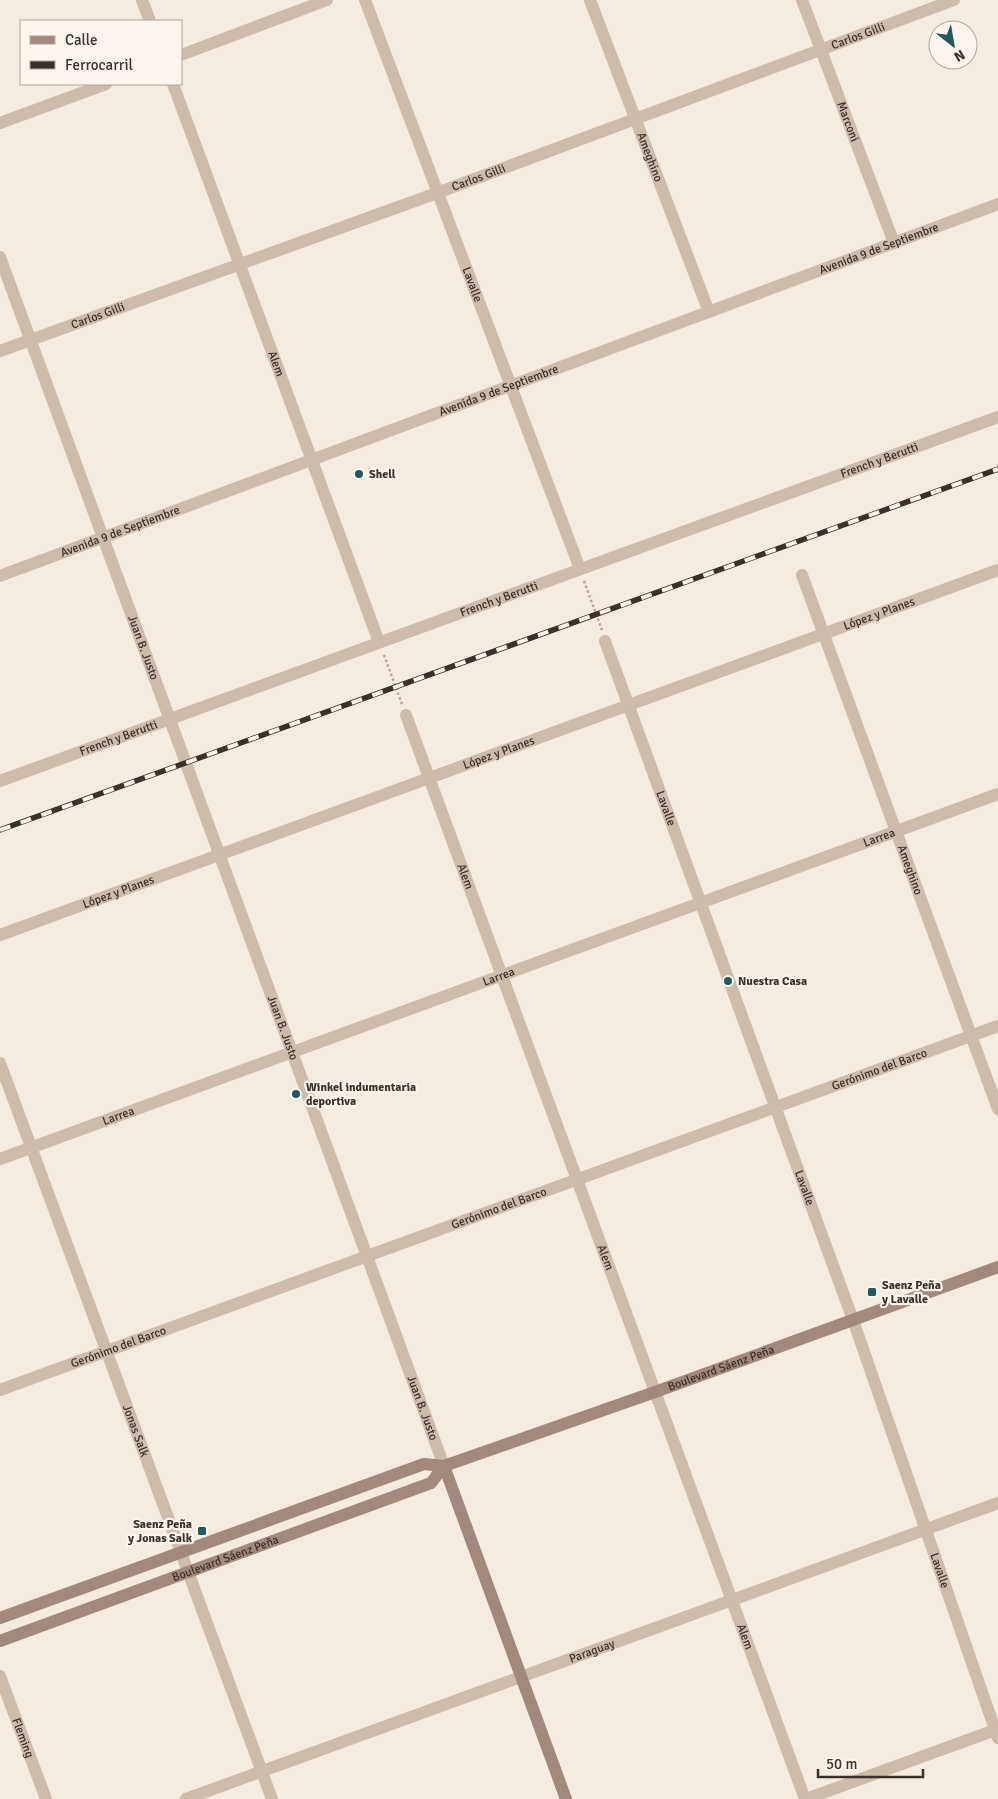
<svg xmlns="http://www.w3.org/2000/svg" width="998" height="1799" font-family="Signika,sans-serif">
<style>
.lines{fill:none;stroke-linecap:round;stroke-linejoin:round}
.path{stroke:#b9a596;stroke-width:2.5;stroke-dasharray:2.5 2.5;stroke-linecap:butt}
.minor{stroke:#cdbbac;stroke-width:12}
.tertiary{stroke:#cdbbac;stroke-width:12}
.secondary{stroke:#a18a7d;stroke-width:12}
.rail-casing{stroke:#3b302b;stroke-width:5.5}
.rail{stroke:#fbf5ee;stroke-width:4;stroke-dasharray:11;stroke-linecap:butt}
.poi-dot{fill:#1f5a5e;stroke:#fbf5ee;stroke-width:2}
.labels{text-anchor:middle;stroke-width:4.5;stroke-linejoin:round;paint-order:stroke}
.street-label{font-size:12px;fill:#3b302b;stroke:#fbf5ee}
.poi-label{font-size:12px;font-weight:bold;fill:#3b302b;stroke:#fbf5ee;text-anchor:start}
</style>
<rect width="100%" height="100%" fill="#f4ebe1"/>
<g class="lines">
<g class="path">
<path d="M584,581L602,630"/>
<path d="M384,655L402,704"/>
</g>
<g class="minor">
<path d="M142,0L150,21"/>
<path id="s1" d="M365,0L580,569"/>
<path id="s2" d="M590,0L709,312"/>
<path id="s3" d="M802,0L894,243"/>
<path d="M181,55L327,0"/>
<path id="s4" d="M173,84L379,642"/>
<path d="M0,123L106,84"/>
<path id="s5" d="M0,351L437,193L954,0"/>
<path id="s6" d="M802,575L998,1109"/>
<path id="s7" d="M605,641L853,1320L998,1738"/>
<path id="s8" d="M406,715L805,1799"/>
<path id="s9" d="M0,781L998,417"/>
<path id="s10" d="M0,935L998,570"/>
<path id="s11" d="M0,1063L272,1799"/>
<path id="s12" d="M0,1159L998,794"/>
<path id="s13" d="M0,1390L998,1026"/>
<path id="s14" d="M0,1676L46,1799"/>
<path id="s15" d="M186,1799L998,1503"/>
<path d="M806,1799L998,1729"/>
</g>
<g class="tertiary">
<path id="s16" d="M0,257L444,1466"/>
<path id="s17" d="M0,576L998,204"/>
</g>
<g class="secondary">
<path d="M444,1466L566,1799"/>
<path id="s18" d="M0,1618L424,1464L444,1466L655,1392L998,1267"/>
<path id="s19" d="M0,1641L431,1483L444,1466"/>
</g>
<defs>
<path id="rail" d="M0,830L998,469"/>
</defs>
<use href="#rail" class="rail-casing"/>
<use href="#rail" class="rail"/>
</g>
<g class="poi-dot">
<circle cx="359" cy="474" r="5"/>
<circle cx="728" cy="981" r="5"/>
<circle cx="296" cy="1094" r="5"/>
<rect x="867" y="1287" width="10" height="10" rx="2.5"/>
<rect x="197" y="1526" width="10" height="10" rx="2.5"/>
</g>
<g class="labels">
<g class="street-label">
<text dy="4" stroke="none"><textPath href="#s5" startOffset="914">Carlos Gilli</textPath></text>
<text dy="4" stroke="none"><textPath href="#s3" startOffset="130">Marconi</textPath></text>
<text dy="4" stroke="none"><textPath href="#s2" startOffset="168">Ameghino</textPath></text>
<text dy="4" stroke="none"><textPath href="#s5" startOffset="509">Carlos Gilli</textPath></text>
<text dy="4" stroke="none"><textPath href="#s17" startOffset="938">Avenida 9 de Septiembre</textPath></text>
<text dy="4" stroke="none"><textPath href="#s1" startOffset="304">Lavalle</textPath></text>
<text dy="4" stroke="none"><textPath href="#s5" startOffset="104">Carlos Gilli</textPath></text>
<text dy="4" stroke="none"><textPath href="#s4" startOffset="298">Alem</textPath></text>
<text dy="4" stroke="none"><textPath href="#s17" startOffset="532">Avenida 9 de Septiembre</textPath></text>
<text dy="4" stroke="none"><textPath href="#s9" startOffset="936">French y Berutti</textPath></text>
<text dy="4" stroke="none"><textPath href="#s17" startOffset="128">Avenida 9 de Septiembre</textPath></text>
<text dy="4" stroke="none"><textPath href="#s9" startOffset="531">French y Berutti</textPath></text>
<text dy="4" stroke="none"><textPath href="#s10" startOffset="936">López y Planes</textPath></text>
<text dy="4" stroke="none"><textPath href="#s16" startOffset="416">Juan B. Justo</textPath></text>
<text dy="4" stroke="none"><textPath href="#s9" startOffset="126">French y Berutti</textPath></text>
<text dy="4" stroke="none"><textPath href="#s10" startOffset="531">López y Planes</textPath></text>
<text dy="4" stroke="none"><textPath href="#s7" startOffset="178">Lavalle</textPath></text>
<text dy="4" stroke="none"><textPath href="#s12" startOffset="936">Larrea</textPath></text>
<text dy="4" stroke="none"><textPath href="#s6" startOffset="314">Ameghino</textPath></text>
<text dy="4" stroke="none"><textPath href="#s8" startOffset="172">Alem</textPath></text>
<text dy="4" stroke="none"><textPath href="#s10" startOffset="126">López y Planes</textPath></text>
<text dy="4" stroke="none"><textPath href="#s12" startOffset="531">Larrea</textPath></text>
<text dy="4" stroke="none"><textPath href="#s16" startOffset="821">Juan B. Justo</textPath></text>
<text dy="4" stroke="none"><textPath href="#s13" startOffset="936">Gerónimo del Barco</textPath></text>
<text dy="4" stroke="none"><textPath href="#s12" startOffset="126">Larrea</textPath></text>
<text dy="4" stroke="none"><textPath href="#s7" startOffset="582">Lavalle</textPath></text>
<text dy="4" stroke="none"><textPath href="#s13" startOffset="531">Gerónimo del Barco</textPath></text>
<text dy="4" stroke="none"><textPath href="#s8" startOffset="578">Alem</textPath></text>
<text dy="4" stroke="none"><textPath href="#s13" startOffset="126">Gerónimo del Barco</textPath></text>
<text dy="4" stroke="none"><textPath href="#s18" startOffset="765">Boulevard Sáenz Peña</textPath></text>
<text dy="4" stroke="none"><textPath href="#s16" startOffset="1226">Juan B. Justo</textPath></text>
<text dy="4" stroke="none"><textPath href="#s11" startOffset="392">Jonas Salk</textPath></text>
<text dy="4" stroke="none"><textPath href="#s19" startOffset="240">Boulevard Sáenz Peña</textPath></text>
<text dy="4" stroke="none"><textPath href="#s7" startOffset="988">Lavalle</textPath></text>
<text dy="4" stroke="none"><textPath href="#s8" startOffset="982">Alem</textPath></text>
<text dy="4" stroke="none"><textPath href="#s15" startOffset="432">Paraguay</textPath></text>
<text dy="4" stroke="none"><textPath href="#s14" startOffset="66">Fleming</textPath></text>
</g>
<g class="poi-label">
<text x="369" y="478">Shell</text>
<text x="738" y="985">Nuestra Casa</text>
<text x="306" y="1091">Winkel indumentaria<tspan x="306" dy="14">deportiva</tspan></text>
<text x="882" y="1289">Saenz Peña<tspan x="882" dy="14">y Lavalle</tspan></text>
<text x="192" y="1528" text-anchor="end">Saenz Peña<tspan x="192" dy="14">y Jonas Salk</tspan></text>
</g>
</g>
<rect x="20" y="20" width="162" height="65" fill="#fbf5ee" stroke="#aea6a0"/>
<rect x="30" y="36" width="25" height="8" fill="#a18a7d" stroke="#aea6a0"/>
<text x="65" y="45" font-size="15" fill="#3b302b">Calle</text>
<rect x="30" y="61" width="25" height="8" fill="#3b302b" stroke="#aea6a0"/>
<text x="65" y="70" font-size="15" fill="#3b302b">Ferrocarril</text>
<g transform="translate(953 45) rotate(149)"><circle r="24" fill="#fbf5ee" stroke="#aea6a0"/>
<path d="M0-4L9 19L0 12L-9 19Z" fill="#1f5a5e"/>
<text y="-8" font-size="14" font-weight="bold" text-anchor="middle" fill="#3b302b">N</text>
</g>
<path d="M818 1769v8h105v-8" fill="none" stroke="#3b302b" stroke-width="2.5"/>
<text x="826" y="1769" font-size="15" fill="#3b302b" stroke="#fbf5ee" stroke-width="4" paint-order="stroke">50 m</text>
</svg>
